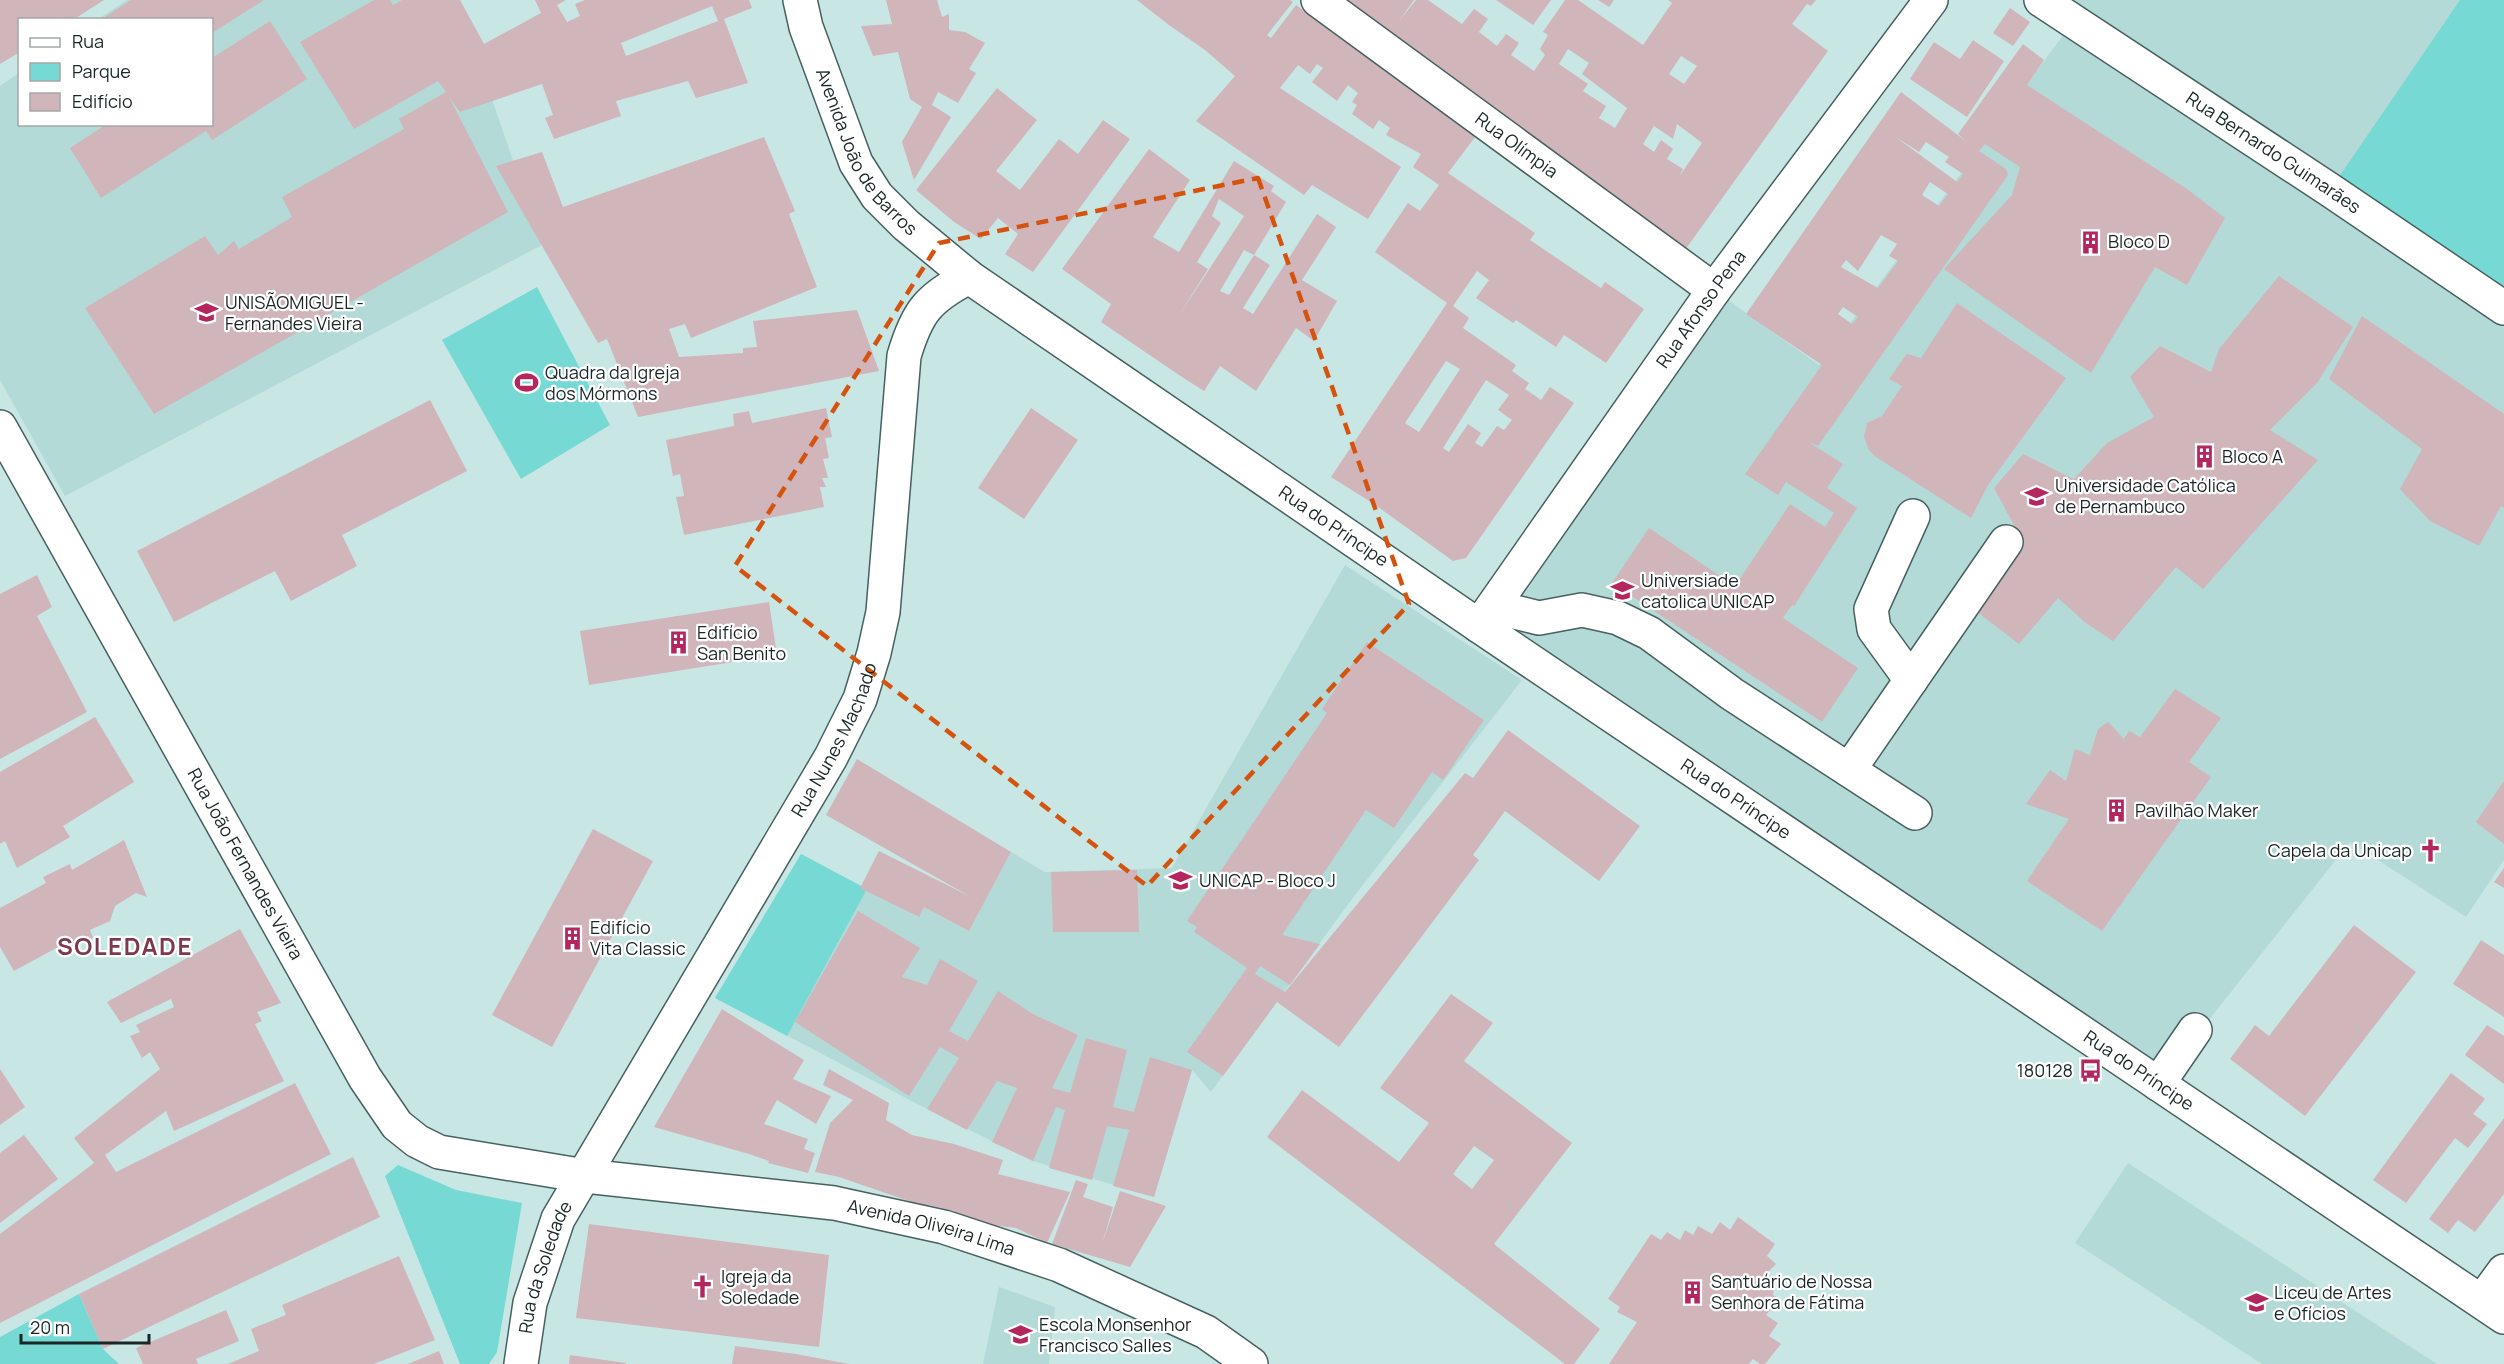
<svg xmlns="http://www.w3.org/2000/svg" width="2504" height="1364" font-family="Manrope,sans-serif">
<style>
.built{fill:#b3dad7}
.green{fill:#77d9d4}
.building{fill:#d0b5bb;fill-rule:evenodd}
.lines{fill:none;stroke-linecap:round;stroke-linejoin:round}
.minor-casing{stroke:#476160;stroke-width:36}
.major-casing{stroke:#476160;stroke-width:36}
.minor{stroke:#fff;stroke-width:33}
.major{stroke:#fff;stroke-width:33}
.marked{fill:none;stroke:#d4540f;stroke-width:4.5;stroke-dasharray:12 8;stroke-linejoin:round}
.labels{text-anchor:middle;stroke-width:4.5;stroke-linejoin:round;paint-order:stroke}
.street-label{font-size:18px;fill:#1b2626;stroke:#fff}
.poi-label{font-size:18px;fill:#1b2626;stroke:#fff;text-anchor:start}
.district-label{font-size:24px;font-weight:bold;letter-spacing:1.5px;fill:#7f394f;stroke:#fff}
</style>
<rect width="100%" height="100%" fill="#c8e7e4"/>
<g class="built">
<path d="M127,0H458L542,245L65,496L0,380V86L19,73L20,124H212V20L98,19Z"/>
<path d="M2041,0H2504V860L2466,917L2350,842L2158,1084L1479,626L1714,290L1819,365L2073,22Z"/>
<path d="M1345,565L1522,680L1352,899L1211,1092L1192,1070L1154,1197L1033,1161L927,1109L715,998L801,854L918,917L924,907L969,931L1011,852L1045,872L1172,868Z"/>
<path d="M2128,1163L2437,1364H2262L2075,1243Z"/>
<path d="M999,1287L1055,1307L1049,1364H983Z"/>
</g>
<g class="green">
<path d="M2460,0H2504V308L2330,190Z"/>
<path d="M537,287L610,425L521,479L442,340Z"/>
<path d="M801,854L867,889L787,1036L715,998Z"/>
<path d="M398,1165L456,1190L522,1203L497,1352L489,1364H460L385,1176Z"/>
<path d="M79,1294L103,1349L119,1364H0V1337Z"/>
</g>
<g class="building">
<path d="M0,0H104L73,20H20V52L0,64Z"/>
<path d="M131,0H264L212,33V20H100Z"/>
<path d="M374,0H390L393,5L402,0H460L484,44L541,13L535,0H566L557,5L567,22L580,16L575,4L585,0H749L752,8L724,19L748,83L696,98L688,81L616,101L621,116L554,139L545,118L553,115L542,84L460,112L449,97L508,212L154,414L85,308L205,236L218,255L234,241L239,249L292,217L282,197L404,129L399,119L446,92L438,81L354,129L300,42ZM712,6L718,21L626,56L621,43Z"/>
<path d="M886,0H937L942,17L949,14V30L965,32L985,43L969,69L976,73L958,103L938,92L932,105L951,117L914,180L902,142L922,107L910,99L898,52L873,56L861,26L892,24Z"/>
<path d="M1137,0H1290L1293,2L1267,35L1271,38L1296,5L1475,137L1448,173L1535,233L1530,240L1601,288L1605,282L1644,309L1606,363L1564,335L1556,347L1516,320L1513,323L1476,298L1489,280L1477,271L1453,306L1469,318L1463,328L1516,365L1512,371L1529,383L1525,389L1541,400L1550,387L1574,403L1466,558L1453,561L1374,504L1331,477L1447,303L1375,252L1408,203L1420,211L1439,185L1413,167L1421,154L1386,135L1390,128L1379,120L1373,129L1352,114L1357,105L1352,102L1358,93L1348,85L1337,101L1312,82L1323,68L1317,64L1310,74L1298,65L1280,88L1401,167L1368,219L1312,185L1304,195L1196,121L1235,76L1205,50L1169,25ZM1446,361L1460,369L1419,432L1405,423ZM1486,380L1509,395L1498,410L1512,420L1504,430L1497,426L1482,447L1475,443L1481,433L1468,424L1449,452L1443,448Z"/>
<path d="M1339,0H1414L1398,22L1416,0H1428L1462,24L1474,9L1488,19L1479,32L1497,46L1506,34L1519,43L1511,55L1534,71L1545,55L1540,49L1548,35L1543,32L1565,0H1578L1643,45L1672,3L1668,0H1816L1811,6L1807,4L1792,24L1828,51L1685,250ZM1568,49L1589,63L1582,74L1627,108L1615,128L1599,118L1606,106L1583,91L1588,84L1559,64ZM1681,56L1697,66L1684,84L1669,74ZM1677,124L1702,143L1679,177L1683,169L1667,159L1673,149L1661,140L1654,152L1643,144L1654,126L1673,139Z"/>
<path d="M1496,0H1551L1533,25Z"/>
<path d="M1598,0H1614L1609,7Z"/>
<path d="M2010,8L2030,22L2013,46L1993,33Z"/>
<path d="M270,21L307,79L212,140L206,131L101,198L70,148L107,124H212V58Z"/>
<path d="M1973,40L2004,61L1967,117L1910,79L1934,42L1960,59Z"/>
<path d="M2023,44L2044,60L2027,85L2187,189L2225,218L2187,285L2155,267L2091,373L1944,269L2012,195L2020,167L1985,144L1979,151L2006,169L2008,175L1818,446L1807,441L1843,464L1827,488L1857,508L1794,606L1792,605L1783,618L1858,668L1822,722L1612,583L1649,528L1735,586L1790,504L1825,527L1834,513L1786,482L1778,495L1745,474L1822,365L1746,314L1901,92L1967,142L1958,134ZM1893,135L1919,152L1926,142L1949,157L1945,162L1963,174L1957,182ZM1930,182L1948,194L1939,206L1922,195ZM1881,235L1897,244L1889,256L1898,261L1878,288L1841,267L1846,260L1858,271ZM1843,307L1858,317L1852,324L1838,314Z"/>
<path d="M997,88L1037,120L996,171L1020,190L1059,139L1078,154L1103,120L1130,139L1033,272L1005,254L1018,234L998,218L981,239L954,222L916,190Z"/>
<path d="M764,137L795,211L789,214L817,287L691,338L685,324L669,329L679,357L743,353V348L757,347L753,321L857,310L879,371L638,417L607,339L598,343L496,166L542,152L563,207Z"/>
<path d="M1149,149L1190,180L1153,237L1179,252L1234,161L1274,186L1271,191L1286,202L1254,255L1270,265L1243,308L1253,314L1317,214L1336,227L1302,280L1337,301L1314,341L1296,328L1256,391L1220,366L1204,391L1179,375L1101,322L1111,304L1062,269ZM1219,199L1244,216L1178,317L1208,269L1197,262L1221,223L1212,216ZM1244,250L1254,255L1229,295L1220,291Z"/>
<path d="M2279,276L2353,327L2317,383L2270,430L2318,460L2203,589L2176,567L2113,641L2086,623L2058,598L2019,644L1959,598L2017,531L1994,488L2023,454L2074,479L2107,443L2154,417L2130,377L2160,346L2211,372L2219,349Z"/>
<path d="M1957,303L2066,378L1988,485L1971,518L1876,457L1869,450L1864,437L1867,423L1882,416L1902,386L1889,379L1907,354L1921,358Z"/>
<path d="M2362,316L2504,414V508L2501,506L2479,546L2430,521L2400,489L2422,449L2329,379Z"/>
<path d="M430,400L467,471L342,535L357,566L291,601L275,571L174,622L137,551Z"/>
<path d="M826,408L832,437L825,438L829,458L823,459L828,478H822L826,487H820L824,507L684,535L676,497L684,496L680,474L673,476L666,440L734,426L733,414L749,411L752,423Z"/>
<path d="M1031,408L1078,440L1024,519L978,488Z"/>
<path d="M37,575L52,607L37,616L87,712L0,759V594Z"/>
<path d="M769,602L777,655L589,685L580,631Z"/>
<path d="M1367,642L1484,720L1443,780L1432,772L1394,828L1366,810L1282,935L1320,944L1290,985L1260,966L1255,974L1285,992L1465,773L1473,778L1508,730L1640,826L1599,881L1505,811L1473,855L1479,860L1339,1047L1277,1002L1223,1076L1187,1052L1247,968L1194,932L1197,927L1187,921L1327,713L1322,709Z"/>
<path d="M2175,689L2221,718L2189,762L2211,777L2102,931L2027,881L2069,819L2026,804L2050,770L2066,781L2075,749L2090,755L2098,729L2108,722L2124,739L2129,731L2140,737Z"/>
<path d="M95,717L134,782L63,826L70,837L17,868L5,841L0,844V772Z"/>
<path d="M857,759L1011,852L969,931L924,907L919,917L860,888L879,851L971,897L826,815Z"/>
<path d="M2504,781V844L2476,822Z"/>
<path d="M593,829L653,861L552,1047L492,1015Z"/>
<path d="M124,840L147,897L136,893L115,906L110,921L90,930L93,938L63,952L60,946L14,971L0,947V908L46,883L43,877L70,864L72,870Z"/>
<path d="M2504,868V888L2494,882Z"/>
<path d="M1137,870L1139,932H1053L1051,872Z"/>
<path d="M858,911L920,948L902,977L927,985L940,959L978,981L949,1031L968,1041L998,991L1033,1014L1078,1035L1052,1088L1070,1093L1086,1038L1127,1050L1113,1107L1134,1112L1150,1057L1192,1070L1154,1197L1113,1186L1129,1130L1107,1126L1092,1180L1049,1168L1065,1110L1056,1107L1033,1161L992,1142L1017,1088L997,1081L967,1130L927,1109L959,1058L940,1047L909,1096L795,1022Z"/>
<path d="M2354,925L2416,972L2305,1116L2230,1059L2255,1025L2269,1036Z"/>
<path d="M240,929L281,1003L257,1012L262,1021L255,1024L284,1081L174,1131L166,1111L105,1155L116,1172L295,1083L331,1154L0,1323V1234L94,1163L74,1138L160,1069L150,1052L142,1058L130,1036L140,1032L136,1025L174,1007L171,999L121,1023L107,1002Z"/>
<path d="M2481,940L2504,955V1017L2453,984Z"/>
<path d="M1451,994L1493,1023L1464,1061L1572,1143L1494,1244L1600,1329L1574,1364H1565L1267,1137L1302,1090L1399,1162L1429,1123L1380,1088ZM1474,1146L1494,1160L1472,1189L1453,1174Z"/>
<path d="M722,1009L804,1060L793,1079L831,1096L816,1124L777,1100L764,1124L808,1139L804,1149L815,1153L808,1173L768,1163L769,1161L749,1154L654,1127Z"/>
<path d="M2487,1025L2504,1036V1084L2465,1055Z"/>
<path d="M0,1069L25,1107L0,1125Z"/>
<path d="M829,1069L889,1103L886,1120L912,1135L954,1144L1003,1160L998,1174L1070,1192L1047,1243L1016,1228L982,1224L954,1215L955,1211L929,1205V1208L839,1177L815,1172L830,1123L853,1100L823,1085Z"/>
<path d="M2451,1073L2485,1099L2473,1114L2487,1124L2468,1148L2455,1138L2406,1203L2373,1180Z"/>
<path d="M2504,1118V1194L2475,1232L2458,1220L2448,1233L2429,1219Z"/>
<path d="M24,1135L58,1179L0,1223V1153Z"/>
<path d="M353,1157L380,1217L103,1349L79,1294Z"/>
<path d="M1076,1180L1088,1184L1083,1197L1113,1207L1102,1244L1120,1191L1166,1206L1130,1267L1052,1244Z"/>
<path d="M1738,1217L1775,1244L1767,1256L1776,1264L1766,1274L1776,1279L1769,1288L1774,1289L1773,1295L1780,1299L1766,1315L1778,1323L1769,1336L1781,1344L1765,1364H1760L1753,1359L1749,1364H1609L1637,1322L1617,1312L1620,1307L1608,1299L1651,1234L1661,1240L1667,1232L1680,1240L1685,1230L1693,1235L1698,1226L1712,1234L1720,1222L1730,1230Z"/>
<path d="M589,1224L829,1255L819,1347L576,1318Z"/>
<path d="M399,1256L435,1340L374,1364H228L259,1351L251,1329L286,1315L282,1305Z"/>
<path d="M226,1310L239,1341L196,1359L198,1364H143L136,1348Z"/>
<path d="M735,1346L796,1354L849,1364H732Z"/>
<path d="M439,1351L444,1364H408Z"/>
<path d="M570,1355L626,1363V1364H569Z"/>
</g>
<g class="lines">
<defs>
<g id="minor">
<path id="s1" d="M1318,0L1714,290"/>
<path id="s2" d="M2041,0L2330,190L2504,308"/>
<path id="s3" d="M0,427L365,1078L397,1125L417,1141L439,1152L585,1176L834,1203L944,1227L1059,1265L1206,1332L1251,1364"/>
<path d="M1494,607L1539,618L1582,610L1618,618L1649,633L1732,694L1915,813"/>
<path id="s4" d="M1479,626L1714,290L1931,0"/>
<path d="M1911,680L1874,629L1871,609L1913,516"/>
<path d="M1849,770L2006,542"/>
<path d="M2158,1084L2195,1030"/>
<path d="M2482,1301L2504,1271"/>
<path id="s5" d="M521,1364L530,1303L558,1219L831,757L860,699L874,653L883,612L904,356C917,312 928,298 969,277"/>
</g>
<g id="major">
<path id="s6" d="M800,0L806,27L856,163L877,196L906,225L969,277L1479,626L2504,1317"/>
</g>
</defs>
<use href="#minor" class="minor-casing"/>
<use href="#major" class="major-casing"/>
<use href="#minor" class="minor"/>
<use href="#major" class="major"/>
</g>
<path class="marked" d="M1258,178L1409,604L1147,886L735,566L939,243Z"/>
<defs>
<symbol id="building-bare" viewBox="-9 -9 18 18"><path d="M-4-6H4V6H1V3H-1V6H-4ZM-2.5-4.3h1.7v1.8h-1.7ZM.8-4.3h1.7v1.8H.8ZM-2.5-1h1.7V.8h-1.7ZM.8-1h1.7V.8H.8Z" fill="#b3265e" stroke="#fff" stroke-width="2.5" paint-order="stroke"/></symbol>
<symbol id="university-bare" viewBox="-9 -9 18 18"><path d="M0-5L7-2L0 1L-7-2ZM-4 1L0 2.5L4 1V4Q0 6-4 4Z" fill="#b3265e" stroke="#fff" stroke-width="2.5" paint-order="stroke"/></symbol>
<symbol id="stadium-bare" viewBox="-9 -9 18 18"><path d="M0-5a6.5 5 0 1 0 0 10a6.5 5 0 1 0 0-10ZM-3.5-1.8h7v3.6h-7Z" fill="#b3265e" stroke="#fff" stroke-width="2.5" paint-order="stroke"/></symbol>
<symbol id="church-bare" viewBox="-9 -9 18 18"><path d="M-1.2-6h2.4v3.5h3.3v2.4h-3.3V6h-2.4V-.1h-3.3v-2.4h3.3Z" fill="#b3265e" stroke="#fff" stroke-width="2.5" paint-order="stroke"/></symbol>
<symbol id="bus-bare" viewBox="-9 -9 18 18"><path d="M-5-6H5V4H4V6H2V4H-2V6H-4V4H-5ZM-3.5-4V0h7V-4ZM-3.5 1.2v1.5H-2V1.2ZM2 1.2v1.5H3.5V1.2Z" fill="#b3265e" stroke="#fff" stroke-width="2.5" paint-order="stroke"/></symbol>
<symbol id="school-bare" viewBox="-9 -9 18 18"><path d="M0-5L7-2L0 1L-7-2ZM-4 1L0 2.5L4 1V4Q0 6-4 4Z" fill="#b3265e" stroke="#fff" stroke-width="2.5" paint-order="stroke"/></symbol>
</defs>
<g fill-rule="evenodd">
<use href="#building-bare" x="2074" y="226" width="33" height="33"/>
<use href="#university-bare" x="190" y="296" width="33" height="33"/>
<use href="#stadium-bare" x="510" y="366" width="33" height="33"/>
<use href="#building-bare" x="2188" y="440" width="33" height="33"/>
<use href="#university-bare" x="2020" y="480" width="33" height="33"/>
<use href="#university-bare" x="1606" y="574" width="33" height="33"/>
<use href="#building-bare" x="662" y="626" width="33" height="33"/>
<use href="#building-bare" x="2100" y="794" width="33" height="33"/>
<use href="#church-bare" x="2414" y="834" width="33" height="33"/>
<use href="#university-bare" x="1164" y="864" width="33" height="33"/>
<use href="#building-bare" x="556" y="922" width="33" height="33"/>
<use href="#bus-bare" x="2074" y="1054" width="33" height="33"/>
<use href="#church-bare" x="686" y="1270" width="33" height="33"/>
<use href="#building-bare" x="1676" y="1276" width="33" height="33"/>
<use href="#school-bare" x="2240" y="1286" width="33" height="33"/>
<use href="#school-bare" x="1004" y="1318" width="33" height="33"/>
</g>
<g class="labels">
<g class="street-label">
<text dy="6" stroke="none"><textPath href="#s1" startOffset="246">Rua Olímpia</textPath></text>
<text dy="6" stroke="none"><textPath href="#s6" startOffset="168">Avenida João de Barros</textPath></text>
<text dy="6" stroke="none"><textPath href="#s2" startOffset="278">Rua Bernardo Guimarães</textPath></text>
<text dy="6" stroke="none"><textPath href="#s4" startOffset="387">Rua Afonso Pena</textPath></text>
<text dy="6" stroke="none"><textPath href="#s6" startOffset="776">Rua do Príncipe</textPath></text>
<text dy="6" stroke="none"><textPath href="#s5" startOffset="704">Rua Nunes Machado</textPath></text>
<text dy="6" stroke="none"><textPath href="#s6" startOffset="1262">Rua do Príncipe</textPath></text>
<text dy="6" stroke="none"><textPath href="#s3" startOffset="501">Rua João Fernandes Vieira</textPath></text>
<text dy="6" stroke="none"><textPath href="#s6" startOffset="1748">Rua do Príncipe</textPath></text>
<text dy="6" stroke="none"><textPath href="#s3" startOffset="1352">Avenida Oliveira Lima</textPath></text>
<text dy="6" stroke="none"><textPath href="#s5" startOffset="100">Rua da Soledade</textPath></text>
</g>
<g class="poi-label">
<text x="2108" y="248">Bloco D</text>
<text x="225" y="309">UNISÃOMIGUEL -<tspan x="225" dy="21">Fernandes Vieira</tspan></text>
<text x="545" y="379">Quadra da Igreja<tspan x="545" dy="21">dos Mórmons</tspan></text>
<text x="2222" y="463">Bloco A</text>
<text x="2055" y="492">Universidade Católica<tspan x="2055" dy="21">de Pernambuco</tspan></text>
<text x="1641" y="587">Universiade<tspan x="1641" dy="21">catolica UNICAP</tspan></text>
<text x="697" y="639">Edifício<tspan x="697" dy="21">San Benito</tspan></text>
<text x="2135" y="817">Pavilhão Maker</text>
<text x="2412" y="857" text-anchor="end">Capela da Unicap</text>
<text x="1199" y="887">UNICAP - Bloco J</text>
<text x="590" y="934">Edifício<tspan x="590" dy="21">Vita Classic</tspan></text>
<text x="2073" y="1077" text-anchor="end">180128</text>
<text x="721" y="1283">Igreja da<tspan x="721" dy="21">Soledade</tspan></text>
<text x="1711" y="1288">Santuário de Nossa<tspan x="1711" dy="21">Senhora de Fátima</tspan></text>
<text x="2274" y="1299">Liceu de Artes<tspan x="2274" dy="21">e Ofícios</tspan></text>
<text x="1039" y="1331">Escola Monsenhor<tspan x="1039" dy="21">Francisco Salles</tspan></text>
</g>
<g class="district-label">
<text x="125" y="955">SOLEDADE</text>
</g>
</g>
<rect x="18" y="18" width="195" height="108" fill="#ffffff" stroke="#a4a8a8" stroke-width="1.5"/>
<rect x="30" y="38" width="30" height="9" fill="#ffffff" stroke="#a4a8a8" stroke-width="1.5"/>
<text x="72" y="48" font-size="18" fill="#1b2626">Rua</text>
<rect x="30" y="63" width="30" height="18" fill="#77d9d4" stroke="#a4a8a8" stroke-width="1.5"/>
<text x="72" y="78" font-size="18" fill="#1b2626">Parque</text>
<rect x="30" y="93" width="30" height="18" fill="#d0b5bb" stroke="#a4a8a8" stroke-width="1.5"/>
<text x="72" y="108" font-size="18" fill="#1b2626">Edifício</text>
<path d="M21 1334v9h128v-9" fill="none" stroke="#1b2626" stroke-width="3"/>
<text x="30" y="1334" font-size="18" fill="#1b2626" stroke="#ffffff" stroke-width="4.5" paint-order="stroke">20 m</text>
</svg>
